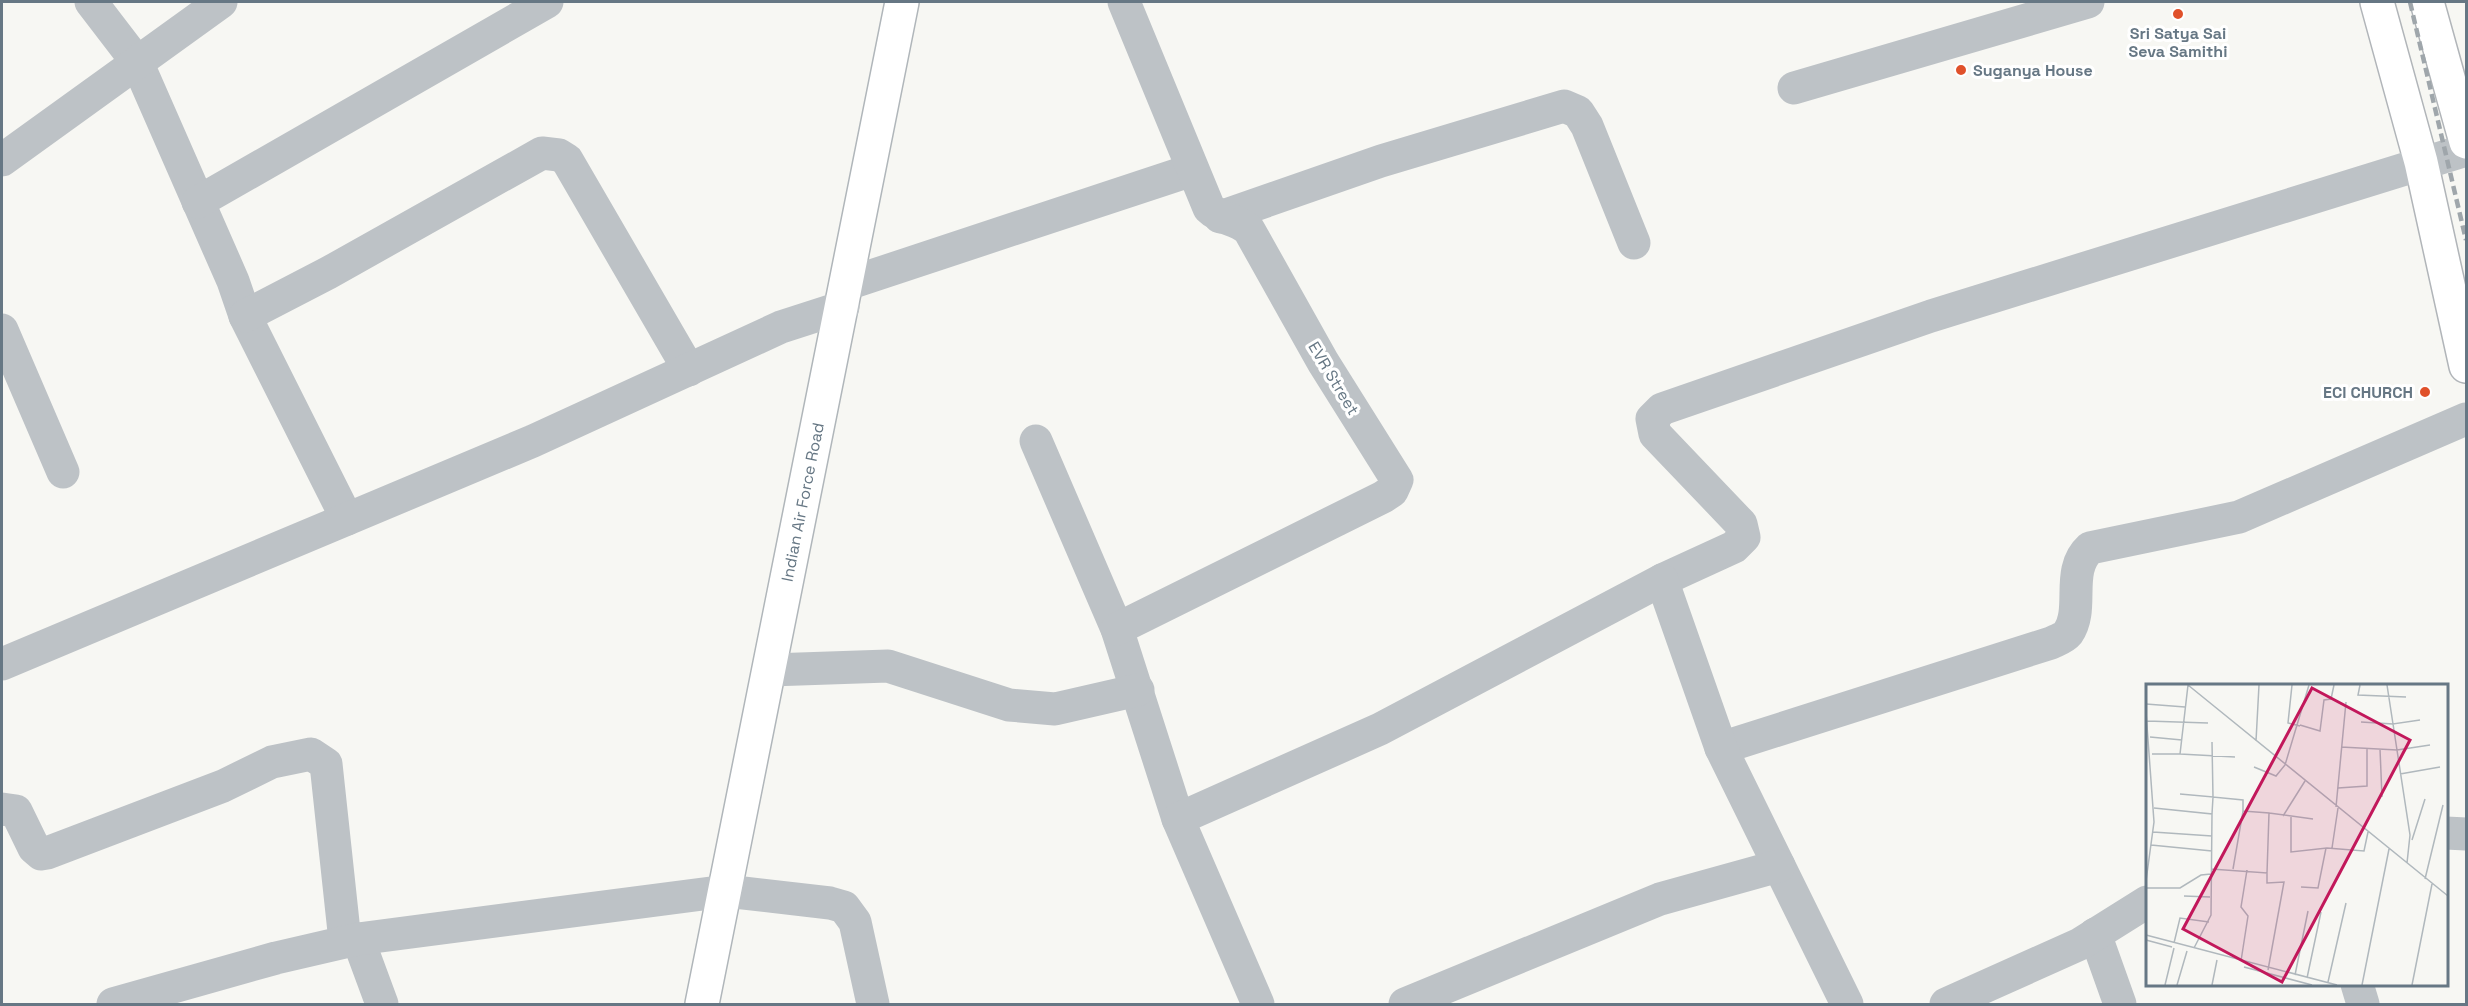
<svg xmlns="http://www.w3.org/2000/svg" width="2468" height="1006" font-family="'Space Grotesk',sans-serif">
<style>
.lines{fill:none;stroke-linecap:round;stroke-linejoin:round}
.secondary-casing{stroke:#b0b6ba;stroke-width:36}
.highway-casing{stroke:#b1b5b9;stroke-width:36}
.street{stroke:#bdc2c6;stroke-width:33}
.secondary{stroke:#fff;stroke-width:33}
.highway{stroke:#fff;stroke-width:33}
.rail{stroke:#9fa6ab;stroke-width:4.5;stroke-dasharray:9 4.5;stroke-linecap:butt}
.poi-dot{fill:#e0512a;stroke:#fff;stroke-width:2}
.labels{text-anchor:middle;stroke-width:6;stroke-linejoin:round;paint-order:stroke}
.poi-label{font-size:16px;font-weight:bold;fill:#667784;stroke:#fff}
.street-label{font-size:16px;fill:#667784;stroke:#fff}
.inset-road{fill:none;stroke:#b0b8bd;stroke-width:1.5}
.view{fill:#c2185b;fill-opacity:0.15;stroke:#c2185b;stroke-width:3}
.inset-edge{fill:none;stroke:#667784;stroke-width:3}
</style>
<rect width="100%" height="100%" fill="#f7f7f3"/>
<g class="lines">
<defs>
<g id="secondary">
<path id="s1" d="M702,1004L902,2"/>
</g>
<g id="highway">
<path d="M2377,2L2421,162L2466,366"/>
<path d="M2427,2L2466,142"/>
</g>
</defs>
<use href="#secondary" class="secondary-casing"/>
<use href="#highway" class="highway-casing"/>
<g class="street">
<path d="M91,2L137,62L233,281L245,316L347,519"/>
<path d="M1794,88L2088,2"/>
<path d="M2,160L221,2"/>
<path d="M198,202L547,2"/>
<path d="M1220,217L1381,161L1564,106L1578,112L1587,126L1634,243"/>
<path d="M847,284L1192,170"/>
<path d="M245,316L328,273L542,153L559,155L567,160L689,370"/>
<path d="M2,330L63,472"/>
<path d="M1036,441L1117,629L1178,819"/>
<path d="M1662,580L1734,547L1744,537L1741,524L1655,434L1652,419L1662,409L1931,316L2466,150"/>
<path d="M1117,629L1383,497L1392,491L1397,480L1323,362L1249,230C1238,219 1221,220 1209,208L1124,2"/>
<path d="M2,664L533,441L781,327L843,307"/>
<path d="M770,670L888,666L1009,705L1055,709L1138,690"/>
<path d="M1721,748L2051,643C2057,640 2064,638 2068,633C2085,608 2065,571 2090,548L2239,517L2466,419"/>
<path d="M2,809L16,811L34,848L41,854L47,853L223,786L272,762L311,754L326,764L345,941"/>
<path d="M2446,833L2466,834"/>
<path d="M2095,934L2120,1004"/>
<path d="M358,939L382,1004"/>
<path d="M2357,984L2363,1004"/>
<path d="M113,1004L276,958L358,939L726,891L830,903L844,907L855,922L873,1004"/>
<path d="M1258,1004L1178,819L1380,729L1662,580L1721,748L1847,1004"/>
<path d="M1405,1004L1660,899L1779,866"/>
<path d="M1946,1004L2080,944L2147,902"/>
</g>
<use href="#secondary" class="secondary"/>
<use href="#highway" class="highway"/>
<path class="rail" d="M2410,2L2466,240"/>
</g>
<g class="poi-dot">
<circle cx="2178" cy="14" r="6"/>
<circle cx="1961" cy="70" r="6"/>
<circle cx="2425" cy="392" r="6"/>
</g>
<g class="labels">
<g class="poi-label">
<text x="2178" y="39">Sri Satya Sai<tspan x="2178" dy="18">Seva Samithi</tspan></text>
<text x="1973" y="76" text-anchor="start">Suganya House</text>
<text x="2413" y="398" text-anchor="end">ECI CHURCH</text>
</g>
<g class="street-label">
<text transform="translate(1334 378) rotate(59)" y="6">EVR Street</text>
<text dy="6" stroke="none"><textPath href="#s1" startOffset="512">Indian Air Force Road</textPath></text>
</g>
</g>
<g transform="translate(2146 684)">
<rect width="302" height="302" fill="#f7f7f3"/>
<path class="inset-road" d="M42,1L302,212M146,1L142,39L154,42M214,1L212,11L260,13M241,1L247,40L274,36M0,20L39,23M0,28L8,138L0,197M1,37L62,39M215,38L247,40L264,151L261,179M154,41L174,47L178,16L185,15L188,1M4,53L36,56M110,57L113,1M195,63L251,66L284,61M234,65L236,113M6,70H34L42,1M34,70L89,73M108,83L130,92L139,81L163,1M254,90L294,83M192,104L221,102V64M34,110L67,113L66,58M190,123L200,18M8,124L66,130L65,231L48,264M123,129L167,135M66,130L67,113L97,116V127M137,132L159,97M145,133V168L181,164L218,167L222,148M7,148L66,152M266,156L279,115M5,161L66,167M186,164L192,124M65,185L121,189L123,129L97,127L87,185M121,189V199L138,198L122,286M279,195L297,121M155,203L172,204L180,164M0,204H34L55,191L65,190M38,212L64,213M0,251L191,301M0,256L26,263M28,259L34,234L63,238M95,277L102,232L95,223L101,186M98,283L166,301M149,291L162,227M161,294L175,228M182,298L200,219M19,301L28,264M31,301L41,267M66,301L71,276M216,301L243,165M266,301L286,200"/>
<path class="view" d="M166,4L264,56L136,298L37,245Z"/>
<rect width="302" height="302" class="inset-edge"/>
</g>
<rect width="2468" height="1006" fill="none" stroke="#667784" stroke-width="6"/>
</svg>
